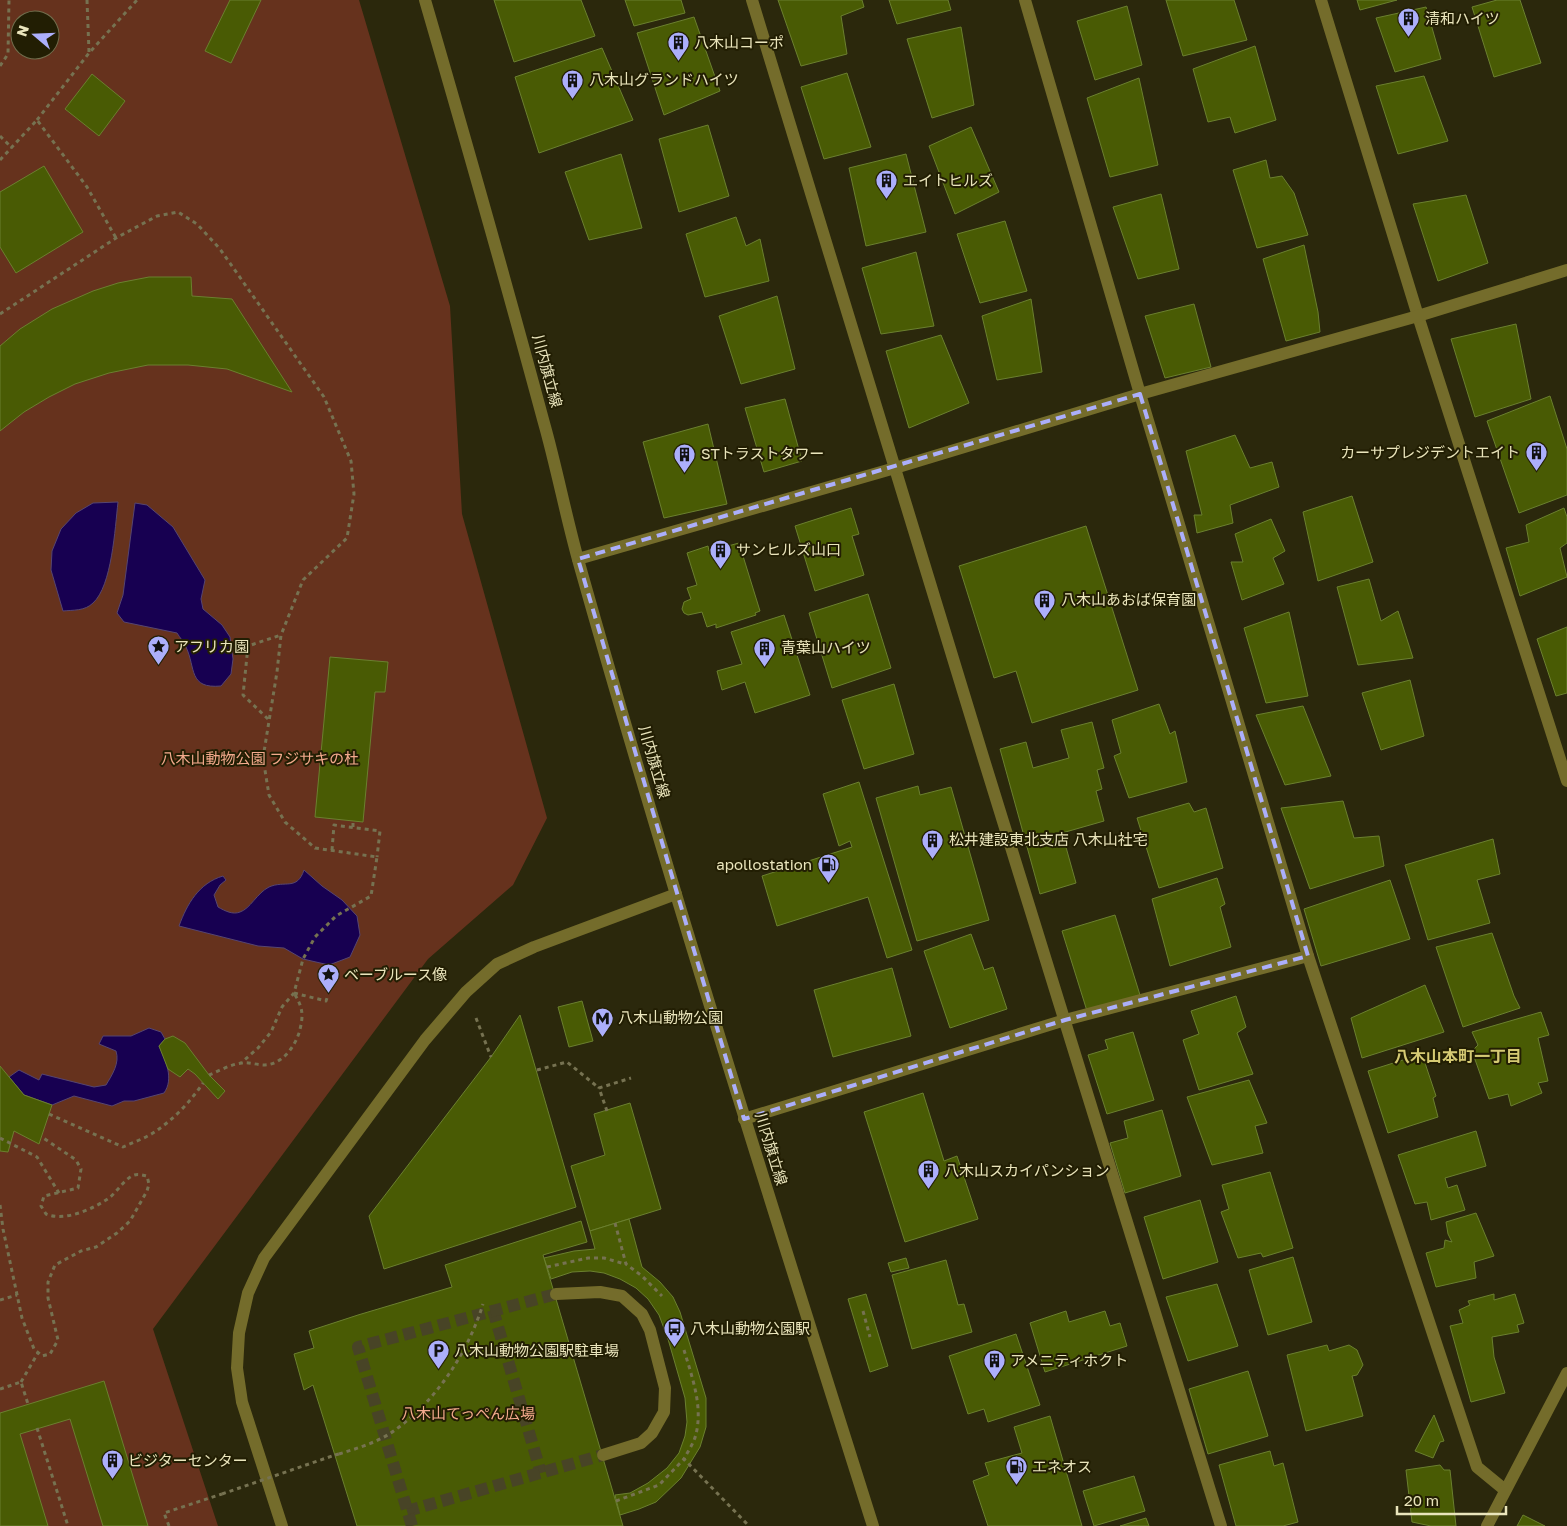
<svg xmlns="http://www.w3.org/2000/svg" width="1567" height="1526" font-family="'Golos Text','Noto Sans JP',sans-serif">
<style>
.green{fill:#66321d;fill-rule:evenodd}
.water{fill:#170051;stroke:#564571}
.building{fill:#495b04;stroke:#6b802f}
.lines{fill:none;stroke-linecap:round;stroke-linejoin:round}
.minor-tunnel{stroke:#484426;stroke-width:12;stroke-dasharray:12 6;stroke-linecap:butt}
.path{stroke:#767251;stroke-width:3;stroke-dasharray:4 4;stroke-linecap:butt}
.minor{stroke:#746c2b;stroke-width:12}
.path-bridge{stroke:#767251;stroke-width:3;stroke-dasharray:4 4;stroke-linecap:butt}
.marked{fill:none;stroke:#acaffb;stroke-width:4;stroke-dasharray:10 6;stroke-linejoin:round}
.labels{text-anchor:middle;stroke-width:4;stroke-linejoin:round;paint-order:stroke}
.poi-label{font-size:15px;fill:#eae5bc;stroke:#221e03;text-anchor:start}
.street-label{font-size:15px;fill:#eae5bc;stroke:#221e03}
.park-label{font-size:15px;fill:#f4aa8d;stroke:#221e03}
.neighbourhood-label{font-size:16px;font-weight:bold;fill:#d5ca73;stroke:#221e03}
</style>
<rect width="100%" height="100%" fill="#2b280c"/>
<path class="green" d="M0,0H359L450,306L462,514L547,818L513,885L428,959L153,1329L218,1526H0ZM20,20H50V50H20Z"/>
<g class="water">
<path d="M118,502C115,528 112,586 93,603C85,611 73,610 63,611L51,570L52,551L61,529L76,513L93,503Z"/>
<path d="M135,503L147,505L173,527L205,580L201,599L203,609L222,625L230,637L233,659L231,674L221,686C188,689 196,668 186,647C184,642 180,638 177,633L124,622L117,613L123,595Z"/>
<path d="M304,870L322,886L342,900L357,916L360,935L350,957L329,965L303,959L284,948L258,946L179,926C187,904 199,883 223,876L226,880L220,885L214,895L218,907C225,911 233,915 240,912C250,909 257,893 269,887C285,880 297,891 304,870Z"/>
<path d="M149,1028L161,1032L165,1039L159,1046C166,1061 174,1079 164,1093L134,1101H124L112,1106L74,1096L52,1105L24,1095L9,1077L19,1070L39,1080L42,1074L94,1087L106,1085C112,1075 120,1063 116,1051L99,1044L103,1036H131Z"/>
</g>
<g class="building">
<path d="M230,0H261L231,63L205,51Z"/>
<path d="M494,0H581L595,36L514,62Z"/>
<path d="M625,0H681L685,13L634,26Z"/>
<path d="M778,0H862L864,7L841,16L847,54L801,66Z"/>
<path d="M889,0H948L951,10L897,24Z"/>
<path d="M1166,0H1234L1247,40L1183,56Z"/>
<path d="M1357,0H1397L1360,10Z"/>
<path d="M1497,0H1520L1541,63L1494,77L1472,7Z"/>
<path d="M1127,6L1142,65L1095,80L1077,21Z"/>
<path d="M1426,7L1441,59L1395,72L1376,18Z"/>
<path d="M694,17L720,91L664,115L637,33Z"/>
<path d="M961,27L974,105L932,118L907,39Z"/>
<path d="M1255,46L1276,120L1235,133L1230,117L1208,122L1193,69Z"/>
<path d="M602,48L633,120L539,153L515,77Z"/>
<path d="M847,73L871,147L824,159L801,87Z"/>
<path d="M92,74L125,101L99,136L65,109Z"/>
<path d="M1424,76L1448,141L1398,154L1376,86Z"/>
<path d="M1139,78L1158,165L1110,177L1087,98Z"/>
<path d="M708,125L729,196L679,212L659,139Z"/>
<path d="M971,127L999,192L955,214L929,146Z"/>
<path d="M621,154L642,228L589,240L565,172Z"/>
<path d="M906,154L926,232L866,246L849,168Z"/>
<path d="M1266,160L1270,178L1282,176L1294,193L1308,235L1257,248L1233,170Z"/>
<path d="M44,166L83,232L16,273L0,247V192Z"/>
<path d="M1161,194L1179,269L1138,279L1113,207Z"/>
<path d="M1466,195L1488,263L1438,281L1413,204Z"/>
<path d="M736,217L746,246L760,239L769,281L705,297L686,234Z"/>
<path d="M1005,221L1027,291L980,303L957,234Z"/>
<path d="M1304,245L1318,312L1320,332L1286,341L1263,259Z"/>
<path d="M916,252L934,326L881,334L862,268Z"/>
<path d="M149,277H191L192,296L232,299L292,392L227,369L188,365H148L109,373L75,384L49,397L24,412L0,431V346L20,329L52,309L93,291L118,283Z"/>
<path d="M777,296L795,369L741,384L719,316Z"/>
<path d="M1031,299L1042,372L997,380L982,316Z"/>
<path d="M1194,304L1211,367L1165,378L1145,316Z"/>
<path d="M1516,324L1531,399L1475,417L1451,339Z"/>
<path d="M941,335L969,403L909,428L886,351Z"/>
<path d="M1550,396L1567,449V495L1519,513L1487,421Z"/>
<path d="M785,399L802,461L764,472L745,408Z"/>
<path d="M708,424L727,504L664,518L643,442Z"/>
<path d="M1235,435L1250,468L1272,462L1279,487L1230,505L1233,523L1197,533L1194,515H1202L1186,451Z"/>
<path d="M1352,496L1373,562L1318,581L1303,512Z"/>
<path d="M851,508L859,534L852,536L864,575L815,591L795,526Z"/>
<path d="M1564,508L1567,517V543L1560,548L1567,577L1520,596L1506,548L1529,542L1526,525Z"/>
<path d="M1271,519L1285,551L1273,558L1284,584L1242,600L1231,562H1243L1235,534Z"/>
<path d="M1086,526L1138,690L1032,723L1016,671L994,678L959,566Z"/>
<path d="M739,543L760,611L755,613L756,615L716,628V624L707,627L702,612L688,615L684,613L682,609L684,602L691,599L687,588L697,585L687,553L708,546L709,551Z"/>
<path d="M1369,579L1381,621L1398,611L1413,658L1358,665L1337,587Z"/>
<path d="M868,594L891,668L832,688L809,613Z"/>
<path d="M1289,612L1308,696L1266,703L1244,628Z"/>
<path d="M784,615L810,695L755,713L745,682L722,690L717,671L742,664L731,632Z"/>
<path d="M1567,627V693L1556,696L1537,639Z"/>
<path d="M330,657L388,662L385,692H375L363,822L315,817Z"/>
<path d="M1410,680L1424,736L1381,750L1362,693Z"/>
<path d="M894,684L914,754L864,769L842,700Z"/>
<path d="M1159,704L1170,734L1175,731L1187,782L1129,798L1114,756L1121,753L1112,720Z"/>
<path d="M1303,706L1331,776L1285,785L1256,715Z"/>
<path d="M1092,722L1104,768L1097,770L1102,789L1096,791L1104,821L1062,833L1076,883L1040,894L1000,749L1026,742L1033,768L1069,758L1061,730Z"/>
<path d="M859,782L912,950L887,958L868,897L777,926L762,876L852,847L850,841L839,846L823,794Z"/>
<path d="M918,786L920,795L951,787L989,920L917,941L876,798Z"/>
<path d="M1343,801L1354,838L1379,836L1384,866L1310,889L1281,808Z"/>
<path d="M1189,803L1194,812L1206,808L1223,868L1159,888L1137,818Z"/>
<path d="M1493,839L1500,874L1477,880L1490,923L1428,940L1405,865Z"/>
<path d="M1217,878L1225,904L1220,907L1231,947L1170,966L1152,899Z"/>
<path d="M1390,880L1410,939L1321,966L1304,909Z"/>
<path d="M1115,915L1140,995L1087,1011L1062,931Z"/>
<path d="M1492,933L1514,996L1520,1008L1463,1027L1436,947Z"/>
<path d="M971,934L984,970L993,967L1007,1009L950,1028L924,951Z"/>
<path d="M892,968L911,1036L833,1057L814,990Z"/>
<path d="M1425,985L1444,1032L1362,1058L1351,1018Z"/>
<path d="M1236,996L1246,1027L1237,1033L1253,1074L1199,1090L1183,1040L1199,1034L1191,1011Z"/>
<path d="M582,1001L593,1041L569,1047L558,1007Z"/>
<path d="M1541,1012L1549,1035L1538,1038L1548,1081L1538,1083L1542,1093L1511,1106L1508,1094L1489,1099L1472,1051L1478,1045L1472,1032Z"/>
<path d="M520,1015L576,1207L384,1269L369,1216L491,1057Z"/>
<path d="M1133,1032L1154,1100L1107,1114L1088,1055L1108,1049L1105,1040Z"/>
<path d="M173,1036L185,1043L209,1075L225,1091L218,1099L195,1074L188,1069L180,1077L168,1069L159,1046L165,1039Z"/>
<path d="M1422,1054L1436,1096L1433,1098L1438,1117L1388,1133L1368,1071Z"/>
<path d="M0,1066L24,1095L52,1105L39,1144L14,1131L8,1152L0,1151Z"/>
<path d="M1249,1080L1267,1123L1255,1126L1263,1153L1212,1165L1187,1097Z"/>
<path d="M923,1093L944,1161L957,1156L978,1219L905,1242L864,1112Z"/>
<path d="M630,1103L661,1209L590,1231L571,1166L605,1155L594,1114Z"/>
<path d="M1162,1110L1181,1176L1125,1193L1110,1143L1128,1138L1124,1121Z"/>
<path d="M1476,1131L1486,1166L1445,1178L1448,1188L1457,1185L1465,1210L1431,1220L1427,1202L1415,1204L1398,1155Z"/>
<path d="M1270,1172L1293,1248L1263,1257L1261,1253L1238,1258L1221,1212L1229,1209L1222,1185Z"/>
<path d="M1200,1200L1218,1262L1163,1279L1144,1217Z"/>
<path d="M1476,1213L1494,1256L1474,1262L1476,1278L1436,1287L1426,1253L1444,1248L1445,1240L1452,1242L1448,1234L1446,1222Z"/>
<path d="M629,1219L642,1267L660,1282L673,1297L680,1312L706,1398V1427L700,1447L681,1478L656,1502L639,1509L620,1515L615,1495L630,1493L648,1483L667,1468L679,1453L685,1436L687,1422L685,1398L668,1339L659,1315L648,1299L636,1288L620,1279L604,1273L590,1271L572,1272L551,1279L544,1258L574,1251L595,1249L590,1231Z"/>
<path d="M581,1221L587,1242L543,1255L623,1526H357L313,1385L304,1390L294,1354L314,1348L309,1331L358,1315L452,1287L445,1265Z"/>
<path d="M1293,1257L1312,1322L1268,1335L1249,1270Z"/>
<path d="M906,1258L909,1268L891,1272L888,1263Z"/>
<path d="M946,1260L958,1305L964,1304L972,1332L912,1349L892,1275Z"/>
<path d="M1217,1284L1238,1346L1188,1361L1166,1297Z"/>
<path d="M866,1294L888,1366L870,1372L848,1299Z"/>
<path d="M1494,1294V1300L1515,1294L1524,1323L1517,1325L1519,1332L1492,1337L1494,1357L1505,1393L1471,1402L1450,1326L1463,1323L1459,1310L1470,1305L1468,1301Z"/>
<path d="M1066,1311L1069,1322L1105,1311L1110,1326L1120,1323L1127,1346L1045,1372L1030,1323Z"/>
<path d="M1016,1334L1040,1405L988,1422L984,1409L968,1414L949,1356Z"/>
<path d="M1327,1345L1329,1351L1349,1345L1357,1350L1363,1365L1357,1375L1352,1376L1363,1416L1306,1431L1287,1355Z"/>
<path d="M1248,1371L1268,1436L1208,1454L1189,1389Z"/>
<path d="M104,1381L148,1526H103L70,1419L20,1434L48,1526H0V1413Z"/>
<path d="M1434,1415L1444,1441L1440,1442L1433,1458L1415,1451Z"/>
<path d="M1050,1416L1082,1526H988L973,1481L989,1475L985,1463L1022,1453L1014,1427Z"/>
<path d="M1270,1451L1274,1466L1283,1463L1298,1522L1283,1526H1236L1219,1465Z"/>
<path d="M1440,1465L1444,1470H1450L1456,1526H1431L1412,1522L1406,1470Z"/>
<path d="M1134,1476L1145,1511L1094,1526L1083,1491Z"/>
<path d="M1523,1515L1545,1526H1517Z"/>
<path d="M1146,1518L1149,1526H1120Z"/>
</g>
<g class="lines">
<g class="minor-tunnel">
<path d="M493,1310L541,1473"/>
<path d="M407,1511L603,1455"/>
<path d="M412,1526L358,1347L556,1294"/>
</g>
<g class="path">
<path d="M87,0L89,52"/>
<path d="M0,66L8,54L9,0"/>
<path d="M37,120L89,53L137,0"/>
<path d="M0,136L12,148"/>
<path d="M0,160L37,120L87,187L116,238"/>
<path d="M0,314L116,238L157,216L178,212L197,224L220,249L324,397L351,461L354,494L347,538L303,580L281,635L277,672L263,758L269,795L285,822L315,848L377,857L371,896L336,916L315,937L303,959L294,993L282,1007L271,1032L258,1048L241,1063"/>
<path d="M268,719L243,695L248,646L281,635"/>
<path d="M353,827V821"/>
<path d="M332,850L334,825L380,831L377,857"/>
<path d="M294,993L326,1001L327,998"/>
<path d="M476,1018L491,1057"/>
<path d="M537,1070L567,1062L599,1088"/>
<path d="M209,1075C219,1071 231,1064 242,1063C249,1062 257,1065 265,1065C282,1064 294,1048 299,1033C304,1015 303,1008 294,993"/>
<path d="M607,1111L599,1088L631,1078"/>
<path d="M49,1114L123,1147C134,1142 146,1138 156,1131C174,1119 191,1101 203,1083"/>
<path d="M0,1138L37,1157L59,1193"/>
<path d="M0,1205L3,1229L22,1318L34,1349L42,1356L50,1354L58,1340L48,1298V1282L55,1265L81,1251L96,1247L117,1233L130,1221L147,1191L149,1184L147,1176C142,1175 137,1173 132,1176C123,1181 117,1192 109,1198C93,1209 65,1222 46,1214L41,1206L44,1196L78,1188L81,1169L76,1160L42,1137"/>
<path d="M615,1223L626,1264L642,1276L662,1296"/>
<path d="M547,1267L588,1258H604L625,1264"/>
<path d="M0,1300L17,1295"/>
<path d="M863,1311L870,1337"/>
<path d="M684,1350C692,1377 703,1406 696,1434C694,1443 688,1451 684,1459L749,1526"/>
<path d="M21,1382L38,1353"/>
<path d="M0,1389L21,1382L28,1404"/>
<path d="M37,1428L68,1526"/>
<path d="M335,1455L339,1454"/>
<path d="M616,1501L659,1485L684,1459"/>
<path d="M169,1526L164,1513L222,1494"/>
</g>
<g class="minor">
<path d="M425,0C466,141 506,282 544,423C557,469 566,517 579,563C670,886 772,1206 873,1526"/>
<path d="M752,0L984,760L1221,1526"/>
<path d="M1025,0L1140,394L1308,956L1477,1467L1505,1490"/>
<path d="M1321,0L1418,316L1567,781"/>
<path d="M578,559L895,468L1140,394L1418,316L1567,270"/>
<path d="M744,1119L1065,1020L1308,956"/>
<path d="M556,1294L600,1292L622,1296L642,1314L650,1330L665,1388L664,1412L652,1433L641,1443L603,1455"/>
<path d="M282,1526L242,1402L237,1368L239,1333L248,1293L264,1258L425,1040L466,992L497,964L534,947L676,894"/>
<path d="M1487,1526L1567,1373"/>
</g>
<g class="path-bridge">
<path d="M339,1454C358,1448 379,1442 395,1430C437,1400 468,1352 483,1304"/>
<path d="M222,1494L335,1455"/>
</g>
</g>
<path class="marked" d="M1140,394L1308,956L1065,1020L744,1119L578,559Z"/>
<defs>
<symbol id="building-pin" viewBox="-11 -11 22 30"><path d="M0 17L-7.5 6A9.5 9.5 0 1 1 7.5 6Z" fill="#acaffb" stroke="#221e03"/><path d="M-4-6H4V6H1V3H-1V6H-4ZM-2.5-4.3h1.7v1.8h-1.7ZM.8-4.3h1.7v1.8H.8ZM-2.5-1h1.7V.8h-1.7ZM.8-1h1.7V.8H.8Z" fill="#111"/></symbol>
<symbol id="sight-pin" viewBox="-11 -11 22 30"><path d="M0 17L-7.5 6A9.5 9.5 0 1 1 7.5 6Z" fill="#acaffb" stroke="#221e03"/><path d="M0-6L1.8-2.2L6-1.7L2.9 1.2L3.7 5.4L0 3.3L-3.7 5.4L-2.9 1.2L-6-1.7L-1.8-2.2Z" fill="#111"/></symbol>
<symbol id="fuel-pin" viewBox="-11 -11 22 30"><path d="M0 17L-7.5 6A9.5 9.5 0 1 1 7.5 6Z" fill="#acaffb" stroke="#221e03"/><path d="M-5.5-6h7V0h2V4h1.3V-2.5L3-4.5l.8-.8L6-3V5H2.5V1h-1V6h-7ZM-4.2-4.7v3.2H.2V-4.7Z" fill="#111"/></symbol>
<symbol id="metro-pin" viewBox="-11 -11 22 30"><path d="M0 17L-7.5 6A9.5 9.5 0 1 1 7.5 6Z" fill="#acaffb" stroke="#221e03"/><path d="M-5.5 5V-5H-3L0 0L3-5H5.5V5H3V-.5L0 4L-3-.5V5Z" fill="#111"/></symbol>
<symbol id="bus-pin" viewBox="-11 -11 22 30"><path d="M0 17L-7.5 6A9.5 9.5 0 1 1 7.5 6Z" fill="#acaffb" stroke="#221e03"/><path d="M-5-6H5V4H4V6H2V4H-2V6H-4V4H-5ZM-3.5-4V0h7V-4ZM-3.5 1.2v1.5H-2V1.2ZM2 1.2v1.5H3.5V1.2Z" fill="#111"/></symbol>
<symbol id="parking-pin" viewBox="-11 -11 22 30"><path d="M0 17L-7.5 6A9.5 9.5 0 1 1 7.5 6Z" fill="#acaffb" stroke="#221e03"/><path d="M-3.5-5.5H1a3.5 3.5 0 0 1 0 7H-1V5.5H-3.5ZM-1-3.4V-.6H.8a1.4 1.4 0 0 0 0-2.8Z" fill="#111"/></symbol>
</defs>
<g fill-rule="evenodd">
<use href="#building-pin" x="1396" y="6" width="25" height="34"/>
<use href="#building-pin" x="666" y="30" width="25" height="34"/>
<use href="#building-pin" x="560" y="68" width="25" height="34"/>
<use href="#building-pin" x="874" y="168" width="25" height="34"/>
<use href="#building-pin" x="1524" y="440" width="25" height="34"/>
<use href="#building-pin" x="672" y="442" width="25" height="34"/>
<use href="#building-pin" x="708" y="538" width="25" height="34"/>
<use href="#building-pin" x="1032" y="588" width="25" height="34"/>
<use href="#sight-pin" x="146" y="634" width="25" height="34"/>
<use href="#building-pin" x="752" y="636" width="25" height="34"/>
<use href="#building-pin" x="920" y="828" width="25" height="34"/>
<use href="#fuel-pin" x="816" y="852" width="25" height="34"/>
<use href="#sight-pin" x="316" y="962" width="25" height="34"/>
<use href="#metro-pin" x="590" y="1006" width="25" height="34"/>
<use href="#building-pin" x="916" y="1158" width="25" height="34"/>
<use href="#bus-pin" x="662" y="1316" width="25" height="34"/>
<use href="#parking-pin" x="426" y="1338" width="25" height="34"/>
<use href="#building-pin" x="982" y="1348" width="25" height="34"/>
<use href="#building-pin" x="100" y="1448" width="25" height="34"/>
<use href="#fuel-pin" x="1004" y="1454" width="25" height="34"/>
</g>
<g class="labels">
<g class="poi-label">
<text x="1425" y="24">清和ハイツ</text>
<text x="694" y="48">八木山コーポ</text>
<text x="589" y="85">八木山グランドハイツ</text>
<text x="903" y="186">エイトヒルズ</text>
<text x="1520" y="458" text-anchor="end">カーサプレジデントエイト</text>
<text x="701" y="459">STトラストタワー</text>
<text x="736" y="555">サンヒルズ山口</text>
<text x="1061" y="605">八木山あおば保育園</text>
<text x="174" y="652">アフリカ園</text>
<text x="781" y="653">青葉山ハイツ</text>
<text x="949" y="845">松井建設東北支店 八木山社宅</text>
<text x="812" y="870" text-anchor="end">apollostation</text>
<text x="344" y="980">ベーブルース像</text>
<text x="618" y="1023">八木山動物公園</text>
<text x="944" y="1176">八木山スカイパンション</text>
<text x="690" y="1334">八木山動物公園駅</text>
<text x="454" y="1356">八木山動物公園駅駐車場</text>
<text x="1010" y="1366">アメニティホクト</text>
<text x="128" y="1466">ビジターセンター</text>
<text x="1032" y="1472">エネオス</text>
</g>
<g class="street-label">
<text transform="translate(547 371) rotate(75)" y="5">川内旗立線</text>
<text transform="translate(654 762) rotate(74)" y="5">川内旗立線</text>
<text transform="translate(771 1149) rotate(73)" y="5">川内旗立線</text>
</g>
<g class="park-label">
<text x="260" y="764">八木山動物公園 フジサキの杜</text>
<text x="468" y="1419">八木山てっぺん広場</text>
</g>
<g class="neighbourhood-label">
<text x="1458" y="1062">八木山本町一丁目</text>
</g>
</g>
<g transform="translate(35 35) rotate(289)"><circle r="24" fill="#221e03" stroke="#726e4d"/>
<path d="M0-4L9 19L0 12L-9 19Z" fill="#acaffb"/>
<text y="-8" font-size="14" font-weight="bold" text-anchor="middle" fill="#eae5bc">N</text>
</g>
<path d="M1397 1506v8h109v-8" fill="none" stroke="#eae5bc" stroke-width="2.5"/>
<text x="1404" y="1506" font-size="15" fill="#eae5bc" stroke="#221e03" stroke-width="4" paint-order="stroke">20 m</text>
</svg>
